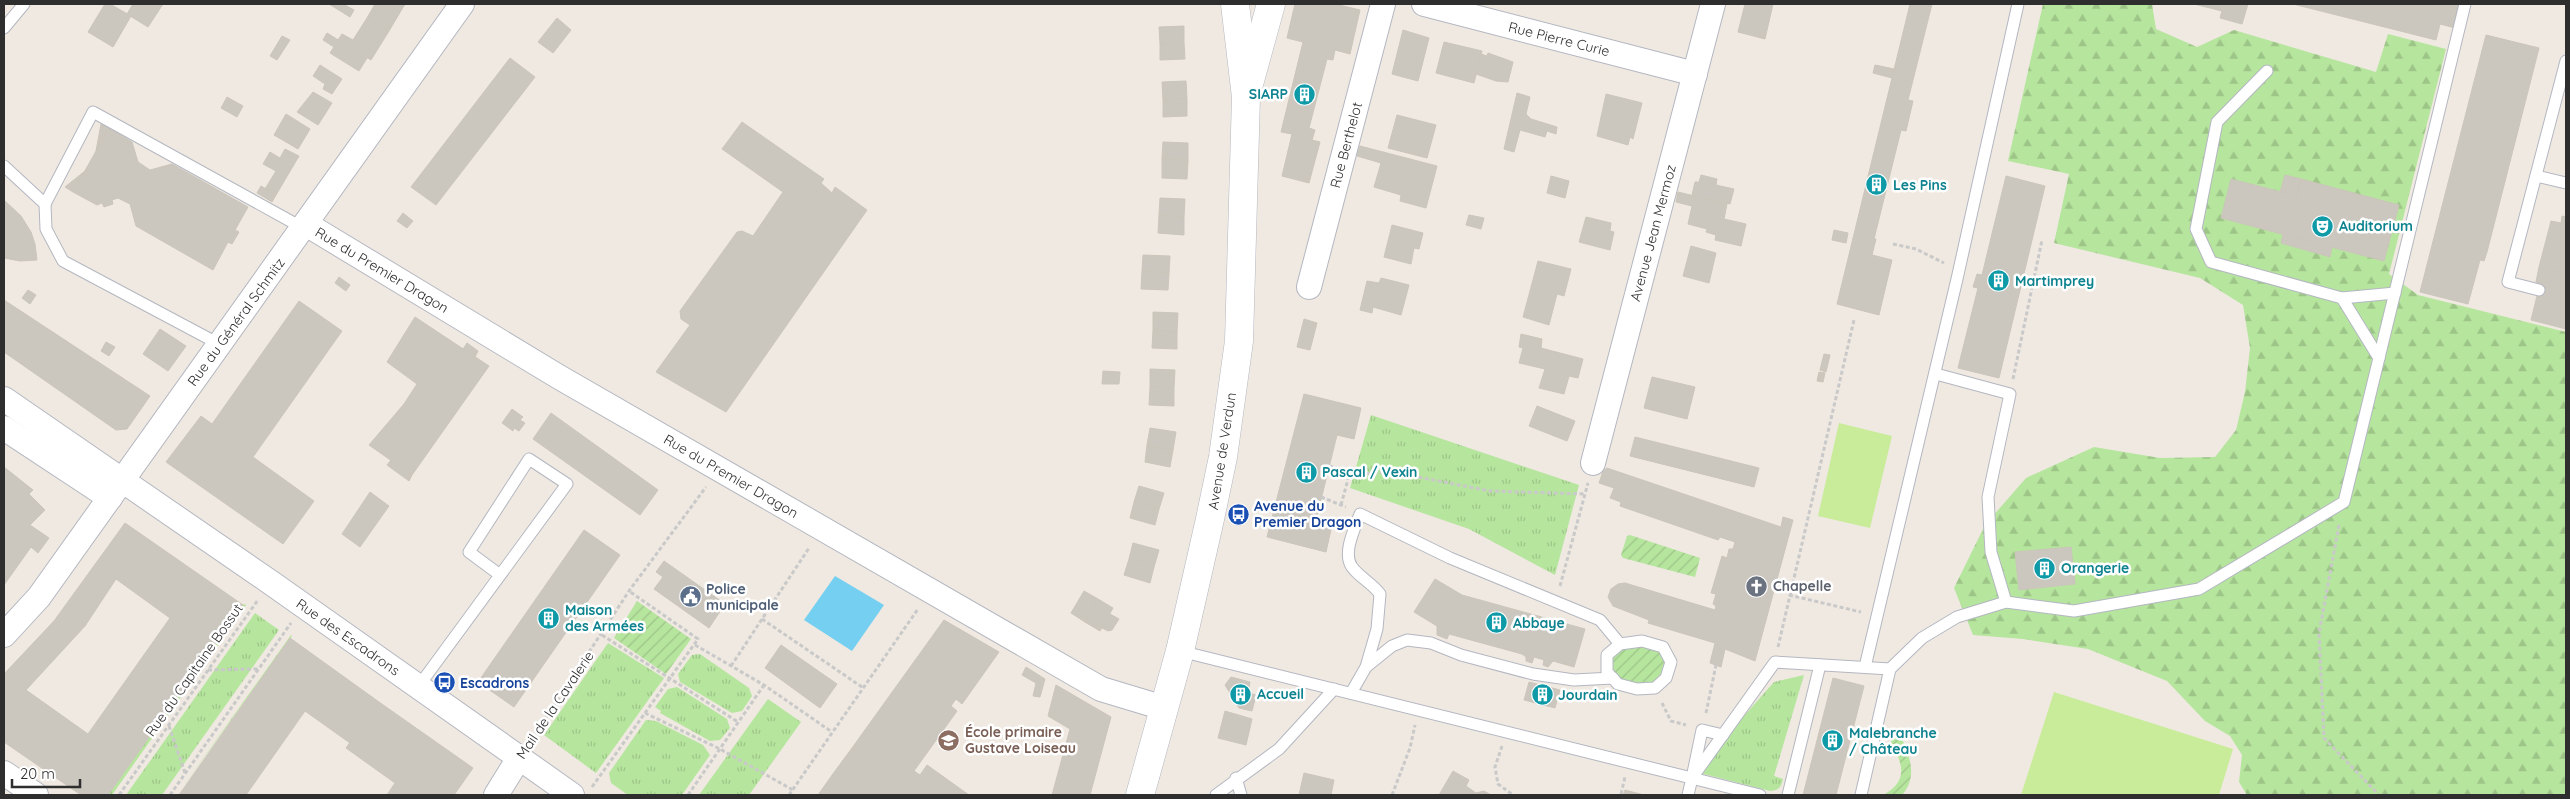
<svg xmlns="http://www.w3.org/2000/svg" width="2570" height="799" font-family="Quicksand,sans-serif">
<style>
.grass{fill:url(#grass-tufts)}
.forest{fill:url(#forest-firs)}
.garden{fill:url(#garden-furrows)}
.pitch{fill:#c9ec9a}
.water{fill:#75cff0}
.building{fill:#cbc7bf;stroke:#cbc5ba;fill-rule:evenodd}
.lines{fill:none;stroke-linecap:round;stroke-linejoin:round}
.lane-casing{stroke:#b4b7c1;stroke-width:13}
.street-casing{stroke:#b4b7c1;stroke-width:26}
.secondary-casing{stroke:#b4b7c1;stroke-width:29}
.path{stroke:#c9c9c9;stroke-width:3;stroke-dasharray:4 2.5;stroke-linecap:butt}
.lane{stroke:#fff;stroke-width:11}
.street{stroke:#fff;stroke-width:24}
.secondary{stroke:#fff;stroke-width:28}
.labels{text-anchor:middle;stroke-width:5;stroke-linejoin:round;paint-order:stroke}
.street-label{font-size:14px;fill:#2e2e2e;stroke:#fff}
.culture-label{font-size:14px;font-weight:bold;fill:#0d838f;stroke:#fff;text-anchor:start}
.transit-label{font-size:14px;font-weight:bold;fill:#164399;stroke:#fff;text-anchor:start}
.worship-label{font-size:14px;font-weight:bold;fill:#5b616d;stroke:#fff;text-anchor:start}
.service-label{font-size:14px;font-weight:bold;fill:#4e5e75;stroke:#fff;text-anchor:start}
.education-label{font-size:14px;font-weight:bold;fill:#785e54;stroke:#fff;text-anchor:start}
</style>
<defs>
<pattern id="grass-tufts" width="24" height="20" patternUnits="userSpaceOnUse" patternTransform="scale(1.25)"><rect width="24" height="20" fill="#b6e59e"/><path d="M3 7l-1-3M5 7V3M7 7l1-3M15 17l-1-3M17 17v-4M19 17l1-3" fill="none" stroke="#9dc588"/></pattern>
<pattern id="forest-firs" width="22" height="20" patternUnits="userSpaceOnUse" patternTransform="scale(1.25)"><rect width="22" height="20" fill="#b6e59e"/><path d="M5 1l3.5 6h-7zM16 11l3.5 6h-7z" fill="#9dc588"/></pattern>
<pattern id="garden-furrows" width="10" height="10" patternUnits="userSpaceOnUse" patternTransform="scale(1.25)"><rect width="10" height="10" fill="#b6e59e"/><path d="M-1 1l2-2M0 10L10 0M9 11l2-2" fill="none" stroke="#9dc588"/></pattern>
</defs>
<rect width="100%" height="100%" fill="#efe9e1"/>
<g class="grass">
<path d="M1371,415L1579,485L1555,575L1469,529L1350,488Z"/>
<path d="M244,604L246,605L112,795H108Z"/>
<path d="M255,613L279,630L162,795H126Z"/>
<path d="M291,635L292,636L177,795Z"/>
<path d="M608,643L664,678L596,773L544,735Z"/>
<path d="M700,654L749,688L752,696L742,711L732,713L680,682L678,674L692,655Z"/>
<path d="M1804,675L1774,776L1783,779C1781,787 1780,790 1770,791L1700,773L1728,734L1774,682Z"/>
<path d="M677,687L727,719L730,728L720,740L710,741L660,713L661,711L655,707L668,689Z"/>
<path d="M768,699L801,722L749,795H699Z"/>
<path d="M646,720L656,721L703,745L710,755L682,795H628L611,783L609,773Z"/>
</g>
<path class="forest" d="M2043,4H2152L2156,29L2197,47L2234,30L2376,72L2388,34L2446,49L2389,274L2418,295L2566,332V795H2247L2239,782L2242,755L2230,736L2205,721L2167,681L2088,649L2023,639L1973,635L1954,588L1985,525L2026,478L2094,447L2160,458L2215,457L2236,430L2245,392L2250,348L2243,305L2200,278L2054,243L2069,174L2008,161Z"/>
<g class="garden">
<path d="M1630,535L1700,558L1695,577L1623,558L1621,555L1627,536Z"/>
<path d="M637,601L691,639L666,674L614,638Z"/>
<path d="M1641,644L1661,649L1669,662L1664,677L1654,686L1620,681L1609,672V656L1621,646Z"/>
<path d="M1894,730L1904,733L1902,739C1911,758 1917,778 1902,795H1883C1909,781 1903,764 1891,742Z"/>
</g>
<g class="pitch">
<path d="M1839,423L1892,436L1870,528L1818,516Z"/>
<path d="M2054,692L2233,749L2219,795H2021Z"/>
</g>
<path class="water" d="M835,576L884,605L852,651L804,620Z"/>
<g class="building">
<path d="M105,4H110L131,16L113,47L88,32Z"/>
<path d="M133,4H163L148,27L127,14Z"/>
<path d="M329,4H343L354,10L350,17Z"/>
<path d="M375,4H405L389,31L367,18Z"/>
<path d="M1295,4H1335L1360,10L1350,54L1335,50L1333,60L1327,59L1309,128L1315,130L1312,140L1320,142L1309,183L1282,176L1292,134L1281,132L1303,42L1287,38Z"/>
<path d="M1745,4H1773L1765,39L1738,32Z"/>
<path d="M1910,4H1932L1908,100L1913,101L1906,131L1901,130L1874,239H1876L1872,255L1892,260L1879,315L1837,304Z"/>
<path d="M2194,4H2248L2242,24L2220,18L2222,11Z"/>
<path d="M2293,4H2461L2455,28L2440,24L2436,40Z"/>
<path d="M367,18L389,31L371,60L338,40L342,34L353,40Z"/>
<path d="M557,18L571,30L553,53L538,42Z"/>
<path d="M1184,26V43L1160,44L1159,27Z"/>
<path d="M1403,30L1429,38L1418,81L1392,74Z"/>
<path d="M327,33L367,58L359,71L330,53L334,47L323,40Z"/>
<path d="M2486,35L2539,48L2487,252L2484,261L2480,260L2468,304L2420,292Z"/>
<path d="M282,36L290,40L277,60L270,56Z"/>
<path d="M1444,42L1482,51L1474,83L1436,73Z"/>
<path d="M1184,43L1185,59L1160,60V44Z"/>
<path d="M1488,53L1513,62L1508,82L1496,81L1476,74L1481,54L1487,56Z"/>
<path d="M510,58L535,77L436,205L411,187Z"/>
<path d="M320,65L342,79L332,94L323,89L325,84L313,76Z"/>
<path d="M1875,65L1894,69L1892,78L1873,73Z"/>
<path d="M1186,81L1187,99L1163,100L1162,82Z"/>
<path d="M313,92L332,103L318,125L297,112Z"/>
<path d="M1517,93L1530,97L1526,114L1531,119L1557,127L1556,134L1547,131L1545,137L1520,130L1514,152L1504,149Z"/>
<path d="M1606,94L1642,103L1633,139L1630,137L1628,145L1597,136Z"/>
<path d="M227,97L243,106L237,117L221,108Z"/>
<path d="M1187,99V116L1163,117V100Z"/>
<path d="M286,114L310,129L298,149L274,135Z"/>
<path d="M1397,115L1436,125L1427,158L1388,148Z"/>
<path d="M742,122L824,179L821,183L832,193L835,187L867,210L726,412L656,372L690,325L681,319L680,311L737,232L742,231L753,236L783,192L722,149Z"/>
<path d="M101,124L109,128L96,151Z"/>
<path d="M109,128L132,142L138,162L150,170L172,164L248,207L235,230L239,232L232,244L228,242L213,270L136,226L130,204L118,198L112,200L113,204L104,207L102,203L97,205L73,192Z"/>
<path d="M1163,142L1188,143V160L1162,159Z"/>
<path d="M1360,146L1437,166L1426,208L1400,201L1401,195L1374,187L1381,163L1357,156Z"/>
<path d="M285,149L299,156L276,195L265,189L276,171L263,164L270,152L280,158Z"/>
<path d="M1162,159L1188,160L1187,179L1162,178Z"/>
<path d="M85,171L73,192L65,187Z"/>
<path d="M1701,175L1717,179L1716,185L1734,189L1730,204L1692,195L1695,182H1699Z"/>
<path d="M2285,175L2301,179L2297,196L2280,192Z"/>
<path d="M1551,176L1569,181L1565,198L1547,193Z"/>
<path d="M2006,176L2045,186L1999,378L1958,368L1978,288L1973,287L1977,274L1982,275Z"/>
<path d="M2231,179L2297,196L2301,179L2399,205L2384,261L2221,218Z"/>
<path d="M261,186L276,195L272,202L257,193Z"/>
<path d="M1678,192L1727,204L1724,219L1746,224L1741,246L1715,240L1716,235L1706,232L1707,229L1688,224L1692,206L1676,202Z"/>
<path d="M1160,198L1185,199L1184,217L1159,215Z"/>
<path d="M4,200L21,216L31,232L35,244L37,260L20,261L4,258Z"/>
<path d="M403,213L413,221L407,228L397,221Z"/>
<path d="M1159,215L1184,217V235L1158,233Z"/>
<path d="M1469,215L1484,218L1481,229L1466,225Z"/>
<path d="M2562,216L2566,217V274L2539,267L2551,221L2561,223Z"/>
<path d="M1586,217L1611,223L1610,231L1614,232L1610,250L1579,242Z"/>
<path d="M1392,225L1423,233L1419,249L1414,248L1411,264L1384,257Z"/>
<path d="M1834,230L1848,233L1846,243L1832,240Z"/>
<path d="M2283,234L2332,247L2330,257L2281,243Z"/>
<path d="M1691,246L1716,253L1709,283L1683,276Z"/>
<path d="M1143,255L1170,256L1169,273L1142,271Z"/>
<path d="M1538,261L1571,269L1564,296L1557,294L1549,325L1523,317Z"/>
<path d="M2539,267L2566,274V329L2531,320L2540,284L2536,282Z"/>
<path d="M1142,271L1169,273L1168,290L1141,289Z"/>
<path d="M339,277L350,285L346,291L335,283Z"/>
<path d="M1381,278L1409,285L1401,315L1373,307L1372,313L1360,310L1367,281L1379,283Z"/>
<path d="M28,290L36,295L30,304L22,298Z"/>
<path d="M4,300L150,396L127,429L116,430L4,352Z"/>
<path d="M299,301L342,331L253,457L314,501L283,544L166,462L201,416L212,424Z"/>
<path d="M1153,312L1178,313L1177,332L1153,330Z"/>
<path d="M415,317L489,366L412,475L369,445L404,404L417,384L387,362Z"/>
<path d="M1304,319L1317,323L1310,350L1297,347Z"/>
<path d="M160,329L186,346L168,371L143,354Z"/>
<path d="M1153,330L1177,332V349L1152,348Z"/>
<path d="M1521,334L1542,339L1541,348L1583,359L1578,378L1569,376L1564,394L1539,388L1545,369L1519,363L1523,348L1519,347Z"/>
<path d="M106,342L115,347L109,356L101,351Z"/>
<path d="M467,343L478,351L475,357L463,349Z"/>
<path d="M1824,354L1830,355L1826,372L1820,370Z"/>
<path d="M1150,369L1175,370L1174,388L1150,387Z"/>
<path d="M1103,371L1120,372L1119,384H1102Z"/>
<path d="M1819,372L1825,373L1823,382L1817,381Z"/>
<path d="M1652,377L1695,387L1687,419L1644,408Z"/>
<path d="M1150,387L1174,388V406L1149,405Z"/>
<path d="M1304,394L1361,408L1354,439L1337,435L1316,520L1332,525L1326,552L1267,537Z"/>
<path d="M1537,406L1575,421L1567,441L1529,426Z"/>
<path d="M512,409L523,417L520,420L525,423L519,431L514,428L513,431L502,423Z"/>
<path d="M551,413L658,490L640,515L533,439Z"/>
<path d="M1150,428L1176,432L1173,450L1147,445Z"/>
<path d="M1635,437L1759,468L1754,487L1630,456Z"/>
<path d="M1147,445L1173,450L1170,467L1145,462Z"/>
<path d="M391,460L412,475L409,481L387,465Z"/>
<path d="M4,467L33,490L29,494L45,510L30,525L49,538L38,553L31,547L4,585Z"/>
<path d="M1607,468L1781,527L1783,517L1793,520L1755,661L1725,649L1721,667L1710,663L1715,643L1648,623L1649,620L1613,606L1608,597L1611,589L1618,584L1625,583L1715,610L1716,606L1713,604L1716,594L1711,593L1722,556L1727,558L1729,549H1733L1735,542L1720,537L1718,540L1620,506L1621,502L1610,498L1614,488L1599,483L1603,471Z"/>
<path d="M1139,486L1164,493L1159,509L1134,502Z"/>
<path d="M370,492L389,506L360,547L342,534Z"/>
<path d="M1134,502L1159,509L1155,525L1130,518Z"/>
<path d="M125,523L243,605L108,795H81L4,742V674L54,621ZM116,579L170,618L88,734L26,690L85,626Z"/>
<path d="M584,530L620,555L514,707L478,682Z"/>
<path d="M1133,543L1159,550L1154,567L1129,559Z"/>
<path d="M2071,547L2075,584L2019,590L2015,552Z"/>
<path d="M1129,559L1154,567L1150,583L1124,575Z"/>
<path d="M664,561L725,604L709,628L654,589L663,577L656,572Z"/>
<path d="M1435,579L1462,595L1585,629L1574,667L1553,661L1548,667L1543,665L1544,660L1534,657L1532,663L1526,661V657L1522,654L1449,634L1447,639L1437,635V626L1414,612Z"/>
<path d="M1084,591L1098,599L1085,622L1071,613Z"/>
<path d="M1098,599L1113,608L1100,631L1085,622Z"/>
<path d="M1110,614L1119,619L1112,630L1108,631L1102,628Z"/>
<path d="M944,620L999,652L962,704L956,699L951,706L957,711L914,771L920,775L927,765L969,795H818L835,771L848,780L864,757L852,748Z"/>
<path d="M290,638L379,702L350,743L305,711L246,795H179Z"/>
<path d="M781,645L837,684L820,708L765,668Z"/>
<path d="M1026,667L1045,679L1040,697L1033,696L1036,683L1022,675Z"/>
<path d="M1231,677L1250,682L1248,693L1256,695L1252,711L1239,708L1225,685Z"/>
<path d="M1833,678L1864,686L1836,795H1803Z"/>
<path d="M1529,682L1560,690L1555,708L1524,700Z"/>
<path d="M1056,685L1111,717L1090,795H1052L1070,729L1048,716Z"/>
<path d="M379,702L473,768L454,795H387L395,783L346,748Z"/>
<path d="M1225,711L1252,719L1246,745L1218,738Z"/>
<path d="M852,748L864,757L848,780L835,771Z"/>
<path d="M1453,771L1469,780L1466,786L1476,793L1484,791L1491,795H1439Z"/>
<path d="M1304,773L1334,780L1331,795H1299Z"/>
<path d="M1625,790L1644,795H1623Z"/>
</g>
<g class="lines">
<defs>
<g id="lane">
<path d="M4,28L24,4"/>
<path d="M2267,71L2217,122L2196,229L2211,262L2342,298L2379,358"/>
<path d="M4,166L45,204L46,229L63,261L219,344"/>
<path d="M2536,176L2566,183"/>
<path d="M45,204L93,112L303,228"/>
<path d="M2539,290L2508,282L2566,61"/>
<path d="M2342,298L2395,293"/>
<path d="M1936,374L2010,394L1988,497L1991,552L2006,602"/>
<path d="M1642,641L1663,647L1671,662L1666,678L1655,688L1637,689L1618,684L1607,672V655L1620,644Z"/>
<path d="M1180,651L1760,795"/>
<path d="M1865,667L1957,279L2018,4"/>
<path d="M1890,669L1922,638L1957,617L2006,602L2074,611L2199,589L2344,502L2465,4"/>
<path d="M1613,678L1574,680L1533,674L1461,655L1431,643L1407,640L1392,646L1366,667L1377,629L1380,594C1372,583 1359,577 1352,567C1342,553 1355,528 1360,514L1450,558L1600,620L1620,644"/>
<path d="M418,687L567,484L529,459L469,552L500,575"/>
<path d="M1351,693L1366,667"/>
<path d="M1693,773L1702,730L1723,735"/>
<path d="M1236,778L1241,795"/>
<path d="M1216,795L1279,749L1334,689"/>
<path d="M1688,795L1692,778L1775,662L1890,669L1861,795"/>
<path d="M1788,795L1820,665"/>
</g>
<g id="street">
<path d="M1424,4L1695,74"/>
<path d="M306,224L559,377L1101,689L1164,708"/>
<path d="M1309,287L1383,4"/>
<path d="M4,399L270,582L572,795"/>
<path d="M4,428L110,498"/>
<path d="M1593,463L1713,4"/>
<path d="M4,635L39,597L462,4"/>
<path d="M4,773L36,795"/>
<path d="M496,795L519,758"/>
</g>
<g id="secondary">
<path d="M1249,84L1271,4"/>
<path d="M1140,795L1180,651L1210,519L1223,457L1239,341L1246,97L1235,4"/>
</g>
</defs>
<use href="#lane" class="lane-casing"/>
<use href="#street" class="street-casing"/>
<use href="#secondary" class="secondary-casing"/>
<g class="path">
<path d="M1893,244L1916,249L1944,263"/>
<path d="M2013,379L2042,240"/>
<path d="M1329,466L1360,474L1392,472L1490,491L1585,494"/>
<path d="M1321,497L1346,507"/>
<path d="M1341,505L1350,472"/>
<path d="M2339,525L2319,633L2324,738L2379,795"/>
<path d="M1560,586L1588,483"/>
<path d="M1789,595L1861,612"/>
<path d="M762,619L862,687"/>
<path d="M602,635L738,722"/>
<path d="M695,645L764,685L832,732"/>
<path d="M1778,647L1854,320"/>
<path d="M731,666L809,548"/>
<path d="M208,670L259,669"/>
<path d="M1662,703L1671,721L1686,725"/>
<path d="M645,713L720,749L793,790"/>
<path d="M1706,713L1716,665"/>
<path d="M169,726L185,773"/>
<path d="M532,739L629,591L706,487"/>
<path d="M1502,746L1495,767L1498,784L1513,795"/>
<path d="M592,787L698,639L629,591"/>
<path d="M1621,794L1625,777"/>
<path d="M119,795L258,600"/>
<path d="M170,795L291,623"/>
<path d="M688,795L764,685"/>
<path d="M789,795L918,609"/>
<path d="M1392,795L1410,748L1415,725"/>
</g>
<use href="#lane" class="lane"/>
<use href="#street" class="street"/>
<use href="#secondary" class="secondary"/>
</g>
<defs>
<symbol id="building-disc" viewBox="-11 -11 22 22"><circle r="9.5" fill="#0f9aa8" stroke="#fff"/><path d="M-4-6H4V6H1V3H-1V6H-4ZM-2.5-4.3h1.7v1.8h-1.7ZM.8-4.3h1.7v1.8H.8ZM-2.5-1h1.7V.8h-1.7ZM.8-1h1.7V.8H.8Z" fill="#fff"/></symbol>
<symbol id="theatre-disc" viewBox="-11 -11 22 22"><circle r="9.5" fill="#0f9aa8" stroke="#fff"/><path d="M-5-5.5Q0-4 5-5.5V0Q5 5 0 6Q-5 5-5 0ZM-3.3-2.5H-1v1.5H-3.3ZM1-2.5H3.3v1.5H1ZM-2.8 1Q0 5.5 2.8 1Z" fill="#fff"/></symbol>
<symbol id="bus-disc" viewBox="-11 -11 22 22"><circle r="9.5" fill="#1a4fb4" stroke="#fff"/><path d="M-5-6H5V4H4V6H2V4H-2V6H-4V4H-5ZM-3.5-4V0h7V-4ZM-3.5 1.2v1.5H-2V1.2ZM2 1.2v1.5H3.5V1.2Z" fill="#fff"/></symbol>
<symbol id="church-disc" viewBox="-11 -11 22 22"><circle r="9.5" fill="#6b7280" stroke="#fff"/><path d="M-1.2-6h2.4v3.5h3.3v2.4h-3.3V6h-2.4V-.1h-3.3v-2.4h3.3Z" fill="#fff"/></symbol>
<symbol id="civic-disc" viewBox="-11 -11 22 22"><circle r="9.5" fill="#5c6f8a" stroke="#fff"/><path d="M-.6-6.5H3V-4.5H.6V-3L4-1V1h2V6H-6V1h2V-1L-.6-3ZM-1.2 2.5V6h2.4V2.5Z" fill="#fff"/></symbol>
<symbol id="school-disc" viewBox="-11 -11 22 22"><circle r="9.5" fill="#8d6e63" stroke="#fff"/><path d="M0-5L7-2L0 1L-7-2ZM-4 1L0 2.5L4 1V4Q0 6-4 4Z" fill="#fff"/></symbol>
</defs>
<g fill-rule="evenodd">
<use href="#building-disc" x="1292" y="82" width="25" height="25"/>
<use href="#building-disc" x="1864" y="172" width="25" height="25"/>
<use href="#theatre-disc" x="2310" y="214" width="25" height="25"/>
<use href="#building-disc" x="1986" y="268" width="25" height="25"/>
<use href="#building-disc" x="1294" y="460" width="25" height="25"/>
<use href="#bus-disc" x="1226" y="502" width="25" height="25"/>
<use href="#building-disc" x="2032" y="556" width="25" height="25"/>
<use href="#church-disc" x="1744" y="574" width="25" height="25"/>
<use href="#civic-disc" x="678" y="584" width="25" height="25"/>
<use href="#building-disc" x="536" y="606" width="25" height="25"/>
<use href="#building-disc" x="1484" y="610" width="25" height="25"/>
<use href="#bus-disc" x="432" y="670" width="25" height="25"/>
<use href="#building-disc" x="1228" y="682" width="25" height="25"/>
<use href="#building-disc" x="1530" y="682" width="25" height="25"/>
<use href="#school-disc" x="936" y="728" width="25" height="25"/>
<use href="#building-disc" x="1820" y="728" width="25" height="25"/>
</g>
<g class="labels">
<g class="street-label">
<text transform="translate(1559 39) rotate(14)" y="5">Rue Pierre Curie</text>
<text transform="translate(1346 145) rotate(-75)" y="5">Rue Berthelot</text>
<text transform="translate(1653 233) rotate(-75)" y="5">Avenue Jean Mermoz</text>
<text transform="translate(382 270) rotate(31)" y="5">Rue du Premier Dragon</text>
<text transform="translate(236 322) rotate(-54)" y="5">Rue du Général Schmitz</text>
<text transform="translate(1222 451) rotate(-81)" y="5">Avenue de Verdun</text>
<text transform="translate(731 476) rotate(30)" y="5">Rue du Premier Dragon</text>
<text transform="translate(348 637) rotate(35)" y="5">Rue des Escadrons</text>
<text transform="translate(194 670) rotate(-55)" y="5">Rue du Capitaine Bossut</text>
<text transform="translate(555 705) rotate(-56)" y="5">Mail de la Cavalerie</text>
</g>
<g class="culture-label">
<text x="1288" y="99" text-anchor="end">SIARP</text>
<text x="1893" y="190">Les Pins</text>
<text x="2339" y="231">Auditorium</text>
<text x="2015" y="286">Martimprey</text>
<text x="1322" y="477">Pascal / Vexin</text>
<text x="2061" y="573">Orangerie</text>
<text x="565" y="615">Maison<tspan x="565" dy="16">des Armées</tspan></text>
<text x="1513" y="628">Abbaye</text>
<text x="1257" y="699">Accueil</text>
<text x="1558" y="700">Jourdain</text>
<text x="1849" y="738">Malebranche<tspan x="1849" dy="16">/ Château</tspan></text>
</g>
<g class="transit-label">
<text x="1254" y="511">Avenue du<tspan x="1254" dy="16">Premier Dragon</tspan></text>
<text x="460" y="688">Escadrons</text>
</g>
<g class="worship-label">
<text x="1773" y="591">Chapelle</text>
</g>
<g class="service-label">
<text x="706" y="594">Police<tspan x="706" dy="16">municipale</tspan></text>
</g>
<g class="education-label">
<text x="965" y="737">École primaire<tspan x="965" dy="16">Gustave Loiseau</tspan></text>
</g>
</g>
<rect width="2570" height="799" fill="none" stroke="#2e2e2e" stroke-width="10"/>
<path d="M12 779v8h68v-8" fill="none" stroke="#2e2e2e" stroke-width="2.5"/>
<text x="20" y="779" font-size="15" fill="#2e2e2e" stroke="#ffffff" stroke-width="4" paint-order="stroke">20 m</text>
</svg>
